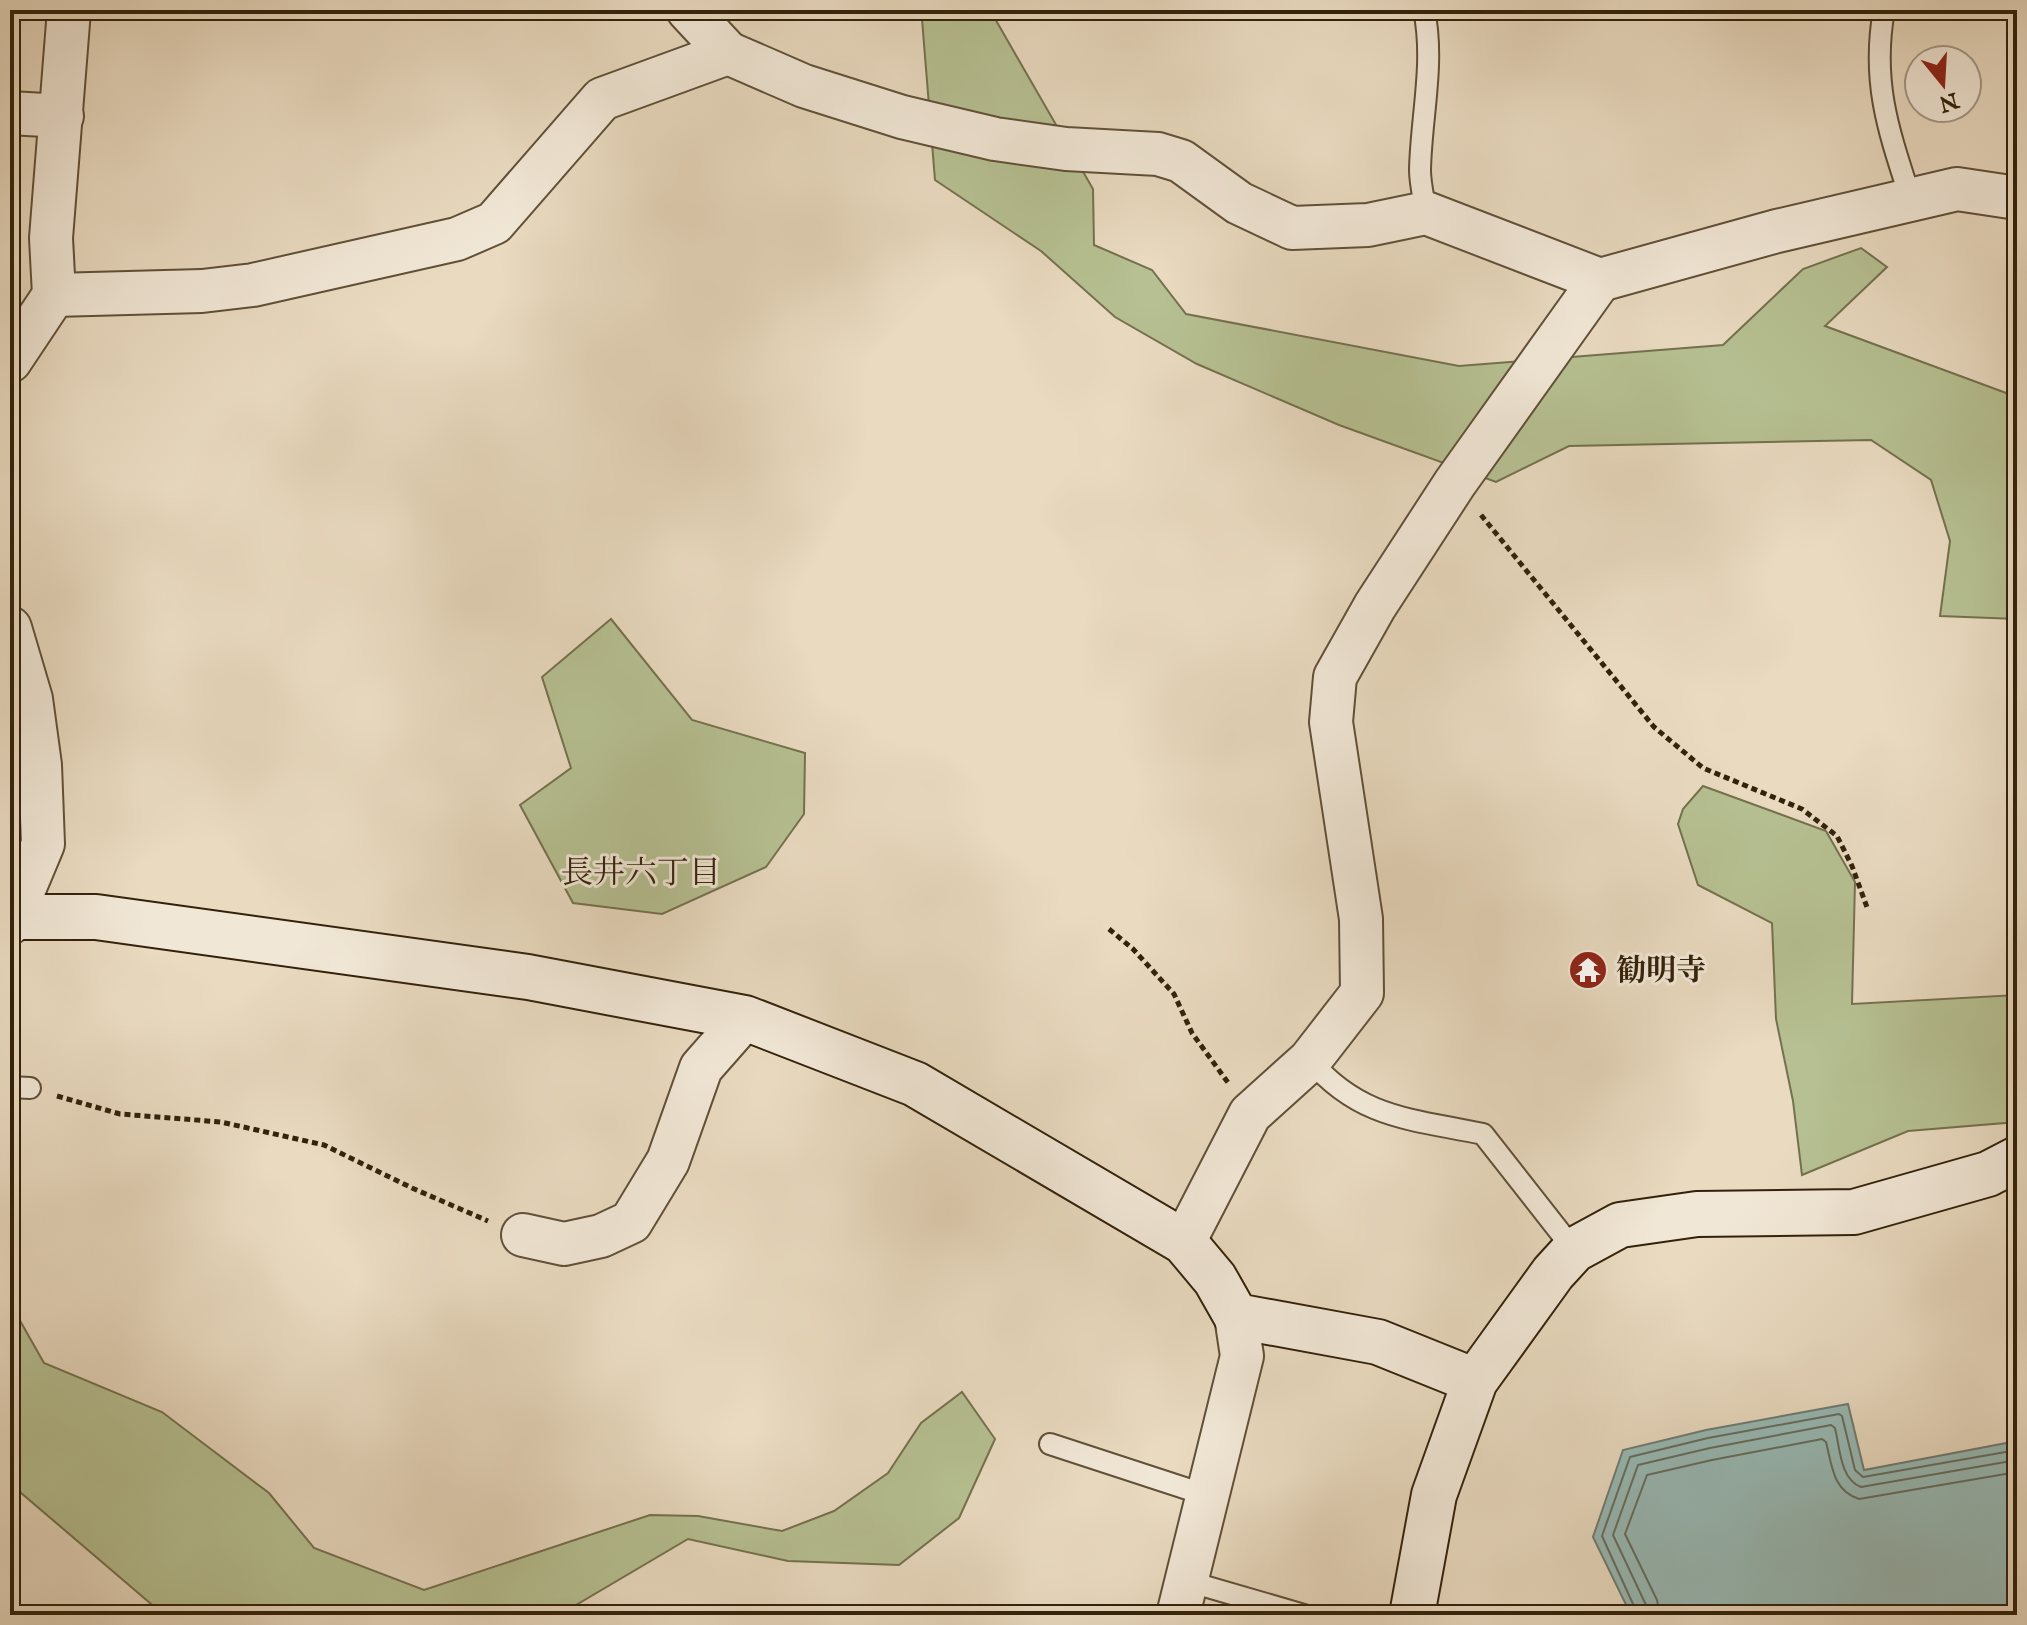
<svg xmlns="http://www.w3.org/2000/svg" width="2027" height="1625" font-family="'IM FELL English','Noto Serif JP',serif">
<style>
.green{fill:#b6c092;stroke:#74714e;stroke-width:2}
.water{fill:#98bab6;stroke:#707d72;stroke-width:2}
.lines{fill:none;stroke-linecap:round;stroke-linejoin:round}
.shore{stroke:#666e60;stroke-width:2}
.lane-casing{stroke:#605038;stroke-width:24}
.street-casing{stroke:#605038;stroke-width:46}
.secondary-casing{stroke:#33220b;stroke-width:48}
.path{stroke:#33220b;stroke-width:5;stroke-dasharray:6 4;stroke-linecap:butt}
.lane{stroke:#f1e7d6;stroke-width:20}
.street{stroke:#f1e7d6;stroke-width:42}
.secondary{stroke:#f1e7d6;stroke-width:44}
.labels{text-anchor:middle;stroke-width:6;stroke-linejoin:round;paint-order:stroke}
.poi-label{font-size:30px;font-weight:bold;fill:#33220b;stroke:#f1e7d6;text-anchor:start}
.neighbourhood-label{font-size:32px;fill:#33220b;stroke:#f1e7d6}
</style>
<rect width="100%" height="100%" fill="#e9dac0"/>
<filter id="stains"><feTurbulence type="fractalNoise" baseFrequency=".0025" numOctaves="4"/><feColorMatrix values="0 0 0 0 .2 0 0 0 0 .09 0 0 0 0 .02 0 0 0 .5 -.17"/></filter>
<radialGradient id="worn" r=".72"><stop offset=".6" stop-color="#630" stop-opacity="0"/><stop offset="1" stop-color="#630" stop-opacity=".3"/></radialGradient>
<g class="green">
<path d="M890,10H990L1093,189L1094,245L1152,270L1186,314L1459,366L1723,345L1803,269L1861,248L1887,267L1825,326L2017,397V619L1940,616L1950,541L1931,480L1871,440L1569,446L1496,482L1339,425L1197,364L1115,317L1041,251L935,180L922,19Z"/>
<path d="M611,619L692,720L805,753L804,814L766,867L662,914L573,903L520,805L571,768L542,677Z"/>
<path d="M1703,786L1826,831L1855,882L1852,1004L2017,995V1122L1908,1131L1802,1175L1793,1101L1776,1019L1772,923L1698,885L1678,824L1683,809Z"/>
<path d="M10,1303L44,1363L162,1412L269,1493L314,1548L424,1590L650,1515L698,1516L782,1531L834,1511L888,1473L921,1423L962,1392L995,1439L959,1518L899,1565L788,1561L688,1539L559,1615H164L20,1492L10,1473Z"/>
</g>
<path class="water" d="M1848,1404L1864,1470L2017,1441V1615H1631L1593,1537L1623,1450L1706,1430Z"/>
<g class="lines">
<g class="shore">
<path d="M1638,1615L1602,1536L1630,1457L1708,1438L1839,1414L1842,1416L1855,1470L1863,1477L2017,1450"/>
<path d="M1648,1615L1646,1605L1613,1535L1638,1465L1710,1448L1831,1425L1835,1428C1840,1448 1840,1479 1861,1487L2017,1460"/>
<path d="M1660,1615L1657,1600L1625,1534L1647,1475L1712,1460L1822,1439L1826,1442C1832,1466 1833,1491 1859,1499L2017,1472"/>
</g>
<defs>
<g id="lane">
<path d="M1424,10C1435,63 1421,117 1420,170C1420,184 1424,199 1426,213"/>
<path d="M1884,10C1871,83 1889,132 1911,200"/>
<path d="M1310,1060C1360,1119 1412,1119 1483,1134L1574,1250"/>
<path d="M10,1087L30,1088"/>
<path d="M1050,1444L1209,1496"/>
<path d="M1187,1581L1304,1615"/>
</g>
<g id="street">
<path d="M688,10L728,53L804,86L902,117L995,139L1066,149L1158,154L1181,161L1239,203L1292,228L1368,225L1426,213L1600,280L1777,231L1957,189L2017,198"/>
<path d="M10,113L62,116"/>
<path d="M54,295L202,291L253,285L457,239L494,223L602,99L728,53"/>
<path d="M10,361L54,295L51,238L69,10"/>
<path d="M10,628L31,699L40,765L43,844L10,923"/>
<path d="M523,1235L564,1244L601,1236L631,1222L668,1161L701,1068L745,1018"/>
<path d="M1184,1242L1250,1114L1310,1060L1362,993L1361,919L1331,722L1335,677L1375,606L1455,483L1600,280"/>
<path d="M1178,1615L1242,1356L1236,1316"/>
</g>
<g id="secondary">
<path d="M10,917H96L528,977L745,1018L915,1084L1184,1242L1215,1279L1236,1316L1378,1342L1475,1381"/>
<path d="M1412,1615L1434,1495L1475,1381L1553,1273L1574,1250L1620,1225L1697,1214L1854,1212L1988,1174L2017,1159"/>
</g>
</defs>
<use href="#lane" class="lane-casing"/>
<use href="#street" class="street-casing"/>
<use href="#secondary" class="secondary-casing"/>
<g class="path">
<path d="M1481,515L1654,727L1703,768L1802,809L1837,836L1852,866L1868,910"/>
<path d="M1109,929L1133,949L1174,994L1192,1033L1229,1084"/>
<path d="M57,1096L120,1114L221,1122L324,1145L412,1188L488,1221"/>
</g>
<use href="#lane" class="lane"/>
<use href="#street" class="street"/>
<use href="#secondary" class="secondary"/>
</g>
<defs>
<symbol id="temple-disc" viewBox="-11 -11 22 22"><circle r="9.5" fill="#8f2418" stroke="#f1e7d6"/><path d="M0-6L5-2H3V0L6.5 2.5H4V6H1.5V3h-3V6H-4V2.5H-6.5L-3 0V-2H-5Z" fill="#fff"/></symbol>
</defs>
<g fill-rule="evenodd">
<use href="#temple-disc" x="1566" y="948" width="44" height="44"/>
</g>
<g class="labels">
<g class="poi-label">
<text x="1616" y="980">勧明寺</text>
</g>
<g class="neighbourhood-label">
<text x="641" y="883">長井六丁目</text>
</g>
</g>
<rect width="2027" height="1625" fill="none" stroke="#e9dac0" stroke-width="40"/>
<rect x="12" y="12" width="2003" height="1601" fill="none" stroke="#33220b" stroke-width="4"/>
<rect x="20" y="20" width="1987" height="1585" fill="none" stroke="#33220b" stroke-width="2"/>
<g transform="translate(1943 84) rotate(162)"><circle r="38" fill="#f1e7d6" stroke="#a59885" stroke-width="2"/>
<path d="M0-6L14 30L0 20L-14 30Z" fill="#8f2418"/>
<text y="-12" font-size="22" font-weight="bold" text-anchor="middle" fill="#33220b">N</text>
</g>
<rect width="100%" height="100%" filter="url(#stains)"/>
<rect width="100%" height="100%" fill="url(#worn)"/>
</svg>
